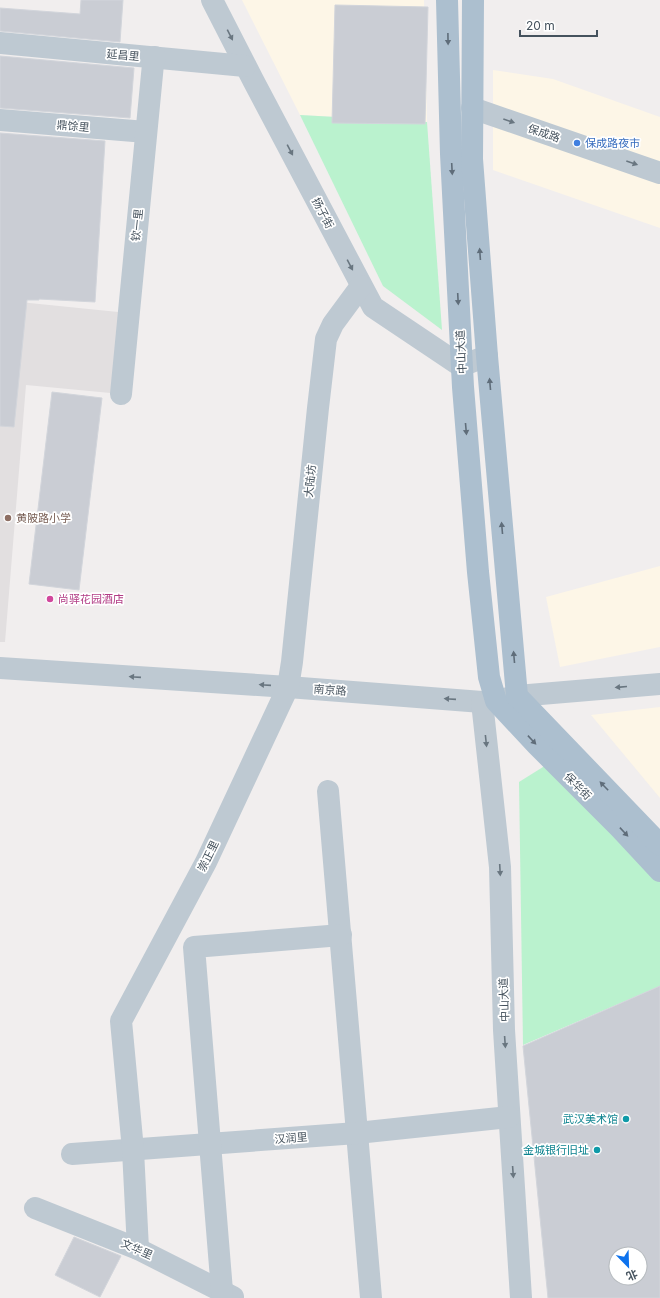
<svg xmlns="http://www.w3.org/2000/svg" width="660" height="1298" font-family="Inter,'Noto Sans SC',sans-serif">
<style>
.commercial{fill:#fdf6e7}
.education{fill:#e2dfe0}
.green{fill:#baf2ce}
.building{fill:#cacdd4;stroke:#d2d5db;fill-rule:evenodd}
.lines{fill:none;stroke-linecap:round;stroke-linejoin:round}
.minor{stroke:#bec9d2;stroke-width:22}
.major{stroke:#acbfcf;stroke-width:22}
.oneway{fill:#697680}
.oneway2{fill:#5f6d7a}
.shop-dot{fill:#3f7fe0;stroke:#fff;stroke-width:1.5}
.education-dot{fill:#8d6e63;stroke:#fff;stroke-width:1.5}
.hotel-dot{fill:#d1479c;stroke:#fff;stroke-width:1.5}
.culture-dot{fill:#0f9aa8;stroke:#fff;stroke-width:1.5}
.labels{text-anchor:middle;stroke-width:3.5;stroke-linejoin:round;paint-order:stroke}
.street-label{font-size:11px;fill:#45525d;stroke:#fff}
.shop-label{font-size:11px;fill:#366cbe;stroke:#fff;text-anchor:start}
.education-label{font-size:11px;fill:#785e54;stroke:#fff;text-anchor:start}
.hotel-label{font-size:11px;fill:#b23c85;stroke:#fff;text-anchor:start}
.culture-label{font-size:11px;fill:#0d838f;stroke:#fff;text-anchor:end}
</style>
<rect width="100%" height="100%" fill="#f1eeee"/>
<g class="commercial">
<path d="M242,0H424L427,122L300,115Z"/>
<path d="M493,70L553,79L660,117V228L493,170Z"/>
<path d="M660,566V647L560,667L546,597Z"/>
<path d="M660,707V798L591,715Z"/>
</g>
<path class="education" d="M0,300L128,313L121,394L26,385L5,642H0Z"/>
<g class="green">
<path d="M300,115L427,122L442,330L383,286Z"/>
<path d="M551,762L635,853L660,882V986L523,1045L519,782Z"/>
</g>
<g class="building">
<path d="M81,0H123L120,42L0,31V8L80,14Z"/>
<path d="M335,5L428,7L425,124L332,123Z"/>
<path d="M0,56L134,68L130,118L0,108Z"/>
<path d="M0,133L105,141L95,302L39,299V300H27L14,427L0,426Z"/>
<path d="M52,392L102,398L79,590L29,584Z"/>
<path d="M660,986V1298H548L523,1046ZM616,1254H640V1278H616Z"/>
<path d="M74,1237L121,1256L100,1297L55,1275Z"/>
</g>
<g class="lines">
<g class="minor">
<path d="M212,0L253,80L373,307L461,366L487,356"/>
<path d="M0,43L245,66"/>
<path d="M472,108L660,173"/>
<path d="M0,120L146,132"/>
<path d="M121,394L153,64L155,57"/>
<path d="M0,668L288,687L482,702L496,701L517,696L660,684"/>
<path d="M482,702L500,867L504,1030L521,1298"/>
<path d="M328,791L371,1298"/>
<path d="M72,1154L357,1133L509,1117"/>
<path d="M35,1208L138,1249L233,1297"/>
<path d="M138,1249L133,1150L121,1021L206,862L288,687L292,662L318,408L326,339L333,324L361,286"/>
<path d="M222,1291L194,947L341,935"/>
</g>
<g class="major">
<path d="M447,0L451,154L463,387L478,572L489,677L496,701L537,745L620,828L660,871"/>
<path d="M473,0L472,159L487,356L517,696L660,845"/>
</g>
</g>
<defs><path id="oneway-solid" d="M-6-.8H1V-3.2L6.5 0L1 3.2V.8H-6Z"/></defs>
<g class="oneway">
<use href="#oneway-solid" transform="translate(230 35) rotate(63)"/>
<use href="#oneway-solid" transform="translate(509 121) rotate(19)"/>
<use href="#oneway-solid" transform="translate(290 150) rotate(62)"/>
<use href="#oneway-solid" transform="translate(632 163) rotate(19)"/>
<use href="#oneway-solid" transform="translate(350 265) rotate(62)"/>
<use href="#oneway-solid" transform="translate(135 677) rotate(-176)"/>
<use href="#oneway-solid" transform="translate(265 685) rotate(-176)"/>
<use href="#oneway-solid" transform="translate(621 687) rotate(175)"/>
<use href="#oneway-solid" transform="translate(450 699) rotate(-176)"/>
<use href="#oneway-solid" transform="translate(486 741) rotate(84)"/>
<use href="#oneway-solid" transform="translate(500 870) rotate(87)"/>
<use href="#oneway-solid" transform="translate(505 1042) rotate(86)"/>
<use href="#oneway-solid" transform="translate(513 1172) rotate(86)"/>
</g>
<g class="oneway2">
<use href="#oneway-solid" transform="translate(448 39) rotate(89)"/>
<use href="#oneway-solid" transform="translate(452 169) rotate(87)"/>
<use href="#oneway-solid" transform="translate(480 254) rotate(-94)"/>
<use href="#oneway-solid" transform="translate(458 299) rotate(87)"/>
<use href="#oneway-solid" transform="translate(490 384) rotate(-95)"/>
<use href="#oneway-solid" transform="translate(466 429) rotate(85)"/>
<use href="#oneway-solid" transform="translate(502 528) rotate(-95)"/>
<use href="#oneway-solid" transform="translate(514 657) rotate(-95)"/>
<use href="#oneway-solid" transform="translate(532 740) rotate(47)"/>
<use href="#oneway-solid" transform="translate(604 786) rotate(-134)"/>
<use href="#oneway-solid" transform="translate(624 832) rotate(47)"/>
</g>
<circle class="shop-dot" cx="577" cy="143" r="4"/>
<circle class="education-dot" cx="8" cy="518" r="4"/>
<circle class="hotel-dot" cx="50" cy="599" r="4"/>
<g class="culture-dot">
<circle cx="626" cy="1119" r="4"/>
<circle cx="597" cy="1150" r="4"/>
</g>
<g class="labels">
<g class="street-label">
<text transform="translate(123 55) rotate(5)" y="4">延昌里</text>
<text transform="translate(73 126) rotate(5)" y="4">鼎馀里</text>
<text transform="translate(544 133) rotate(19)" y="4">保成路</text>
<text transform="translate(323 213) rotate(62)" y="4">扬子街</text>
<text transform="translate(137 225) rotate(-84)" y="4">钦一里</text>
<text transform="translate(461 352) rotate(-93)" y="4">中山大道</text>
<text transform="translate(310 481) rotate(-84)" y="4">大陆坊</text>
<text transform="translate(330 690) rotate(4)" y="4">南京路</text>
<text transform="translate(578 786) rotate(45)" y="4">保华街</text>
<text transform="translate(208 856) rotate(-64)" y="4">崇正里</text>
<text transform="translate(504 1000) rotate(-92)" y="4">中山大道</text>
<text transform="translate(291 1138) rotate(-4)" y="4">汉润里</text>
<text transform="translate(137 1249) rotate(24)" y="4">文华里</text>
</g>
<g class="shop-label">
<text x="585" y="147">保成路夜市</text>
</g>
<g class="education-label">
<text x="16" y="522">黄陂路小学</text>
</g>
<g class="hotel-label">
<text x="58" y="603">尚驿花园酒店</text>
</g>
<g class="culture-label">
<text x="618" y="1123">武汉美术馆</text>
<text x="589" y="1154">金城银行旧址</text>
</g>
</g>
<g transform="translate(628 1266) rotate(157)"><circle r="19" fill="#ffffff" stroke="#b5babe"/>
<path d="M0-3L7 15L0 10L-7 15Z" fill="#0d72ed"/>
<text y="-6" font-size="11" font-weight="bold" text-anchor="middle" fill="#45525d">北</text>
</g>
<path d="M520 30v6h77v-6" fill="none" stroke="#45525d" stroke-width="2"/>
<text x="526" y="30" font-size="12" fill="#45525d" stroke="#ffffff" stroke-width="3" paint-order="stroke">20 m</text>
</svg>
